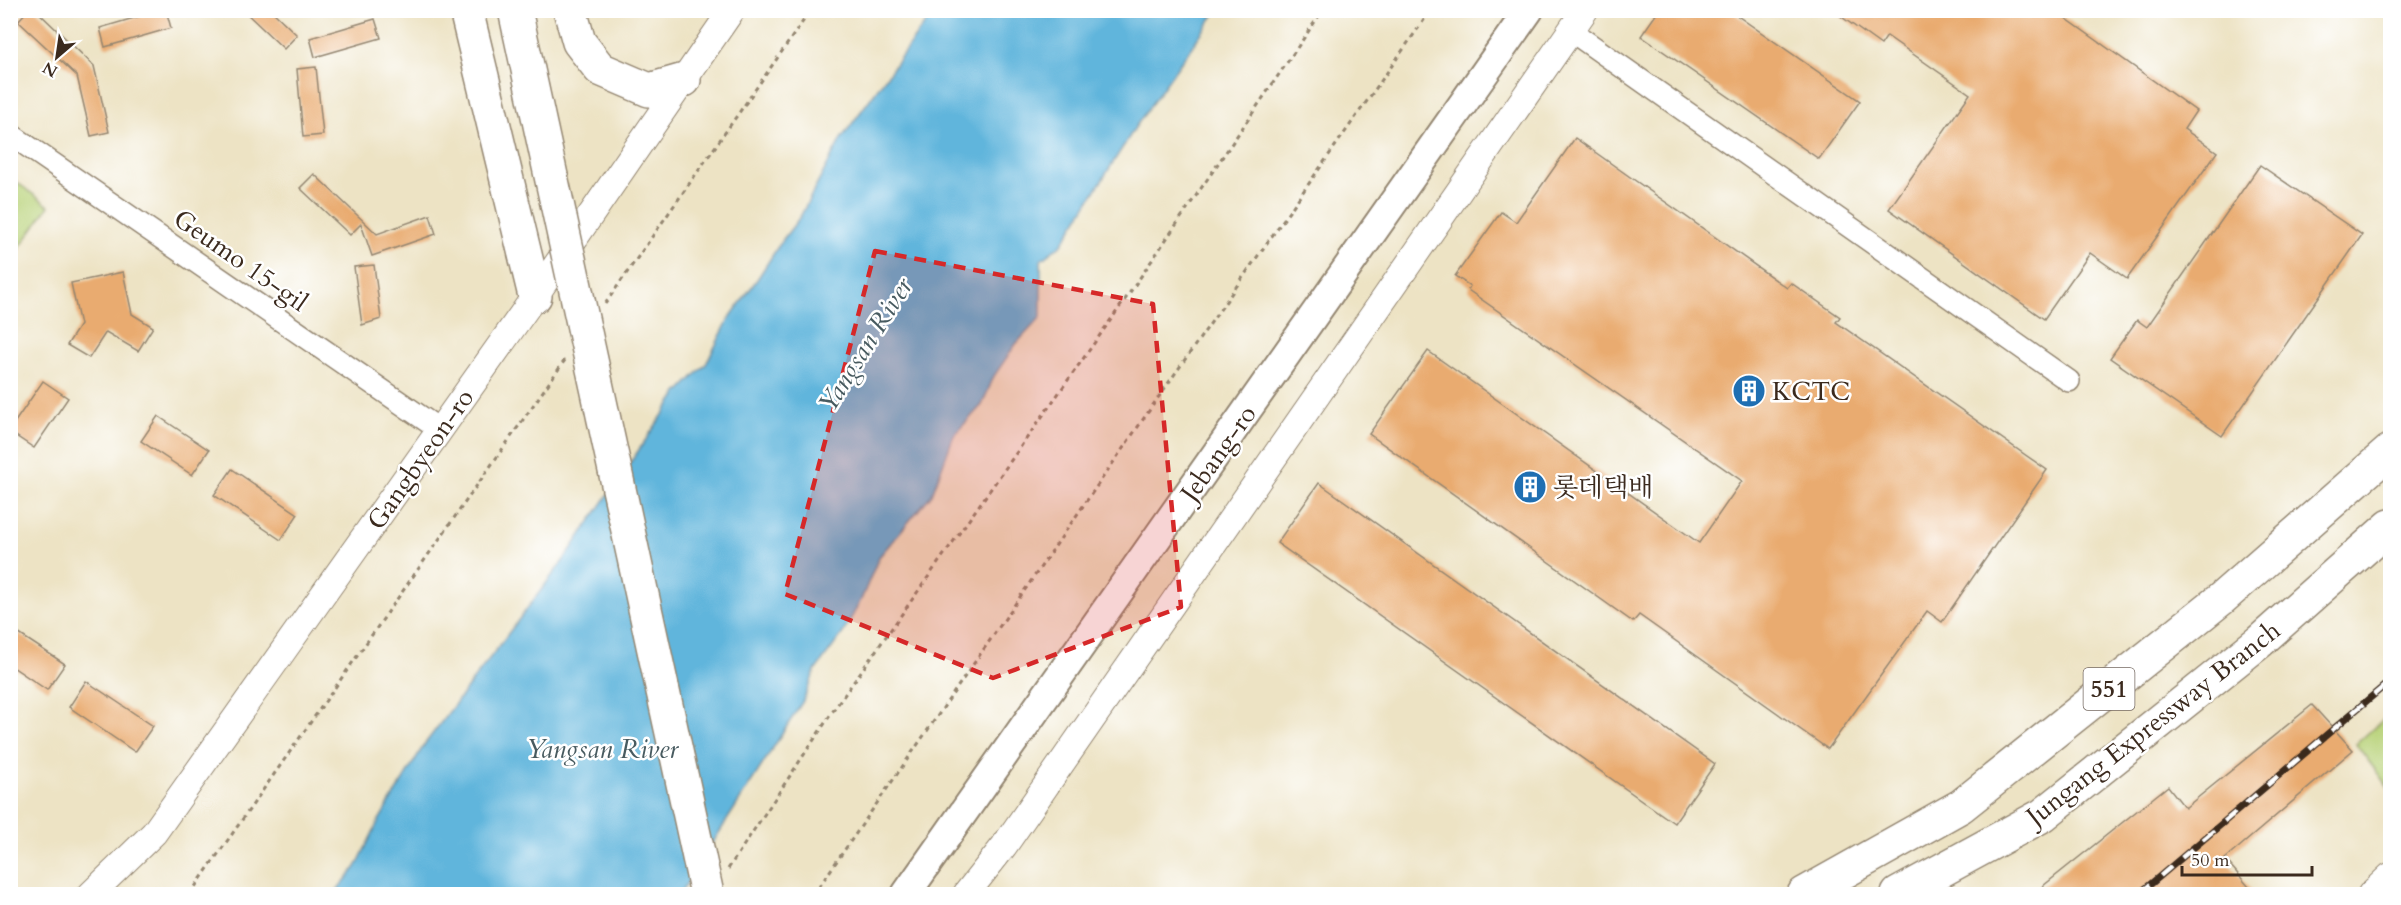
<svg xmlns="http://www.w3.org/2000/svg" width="2401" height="905" font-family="Cardo,'Noto Serif KR',serif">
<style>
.green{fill:#b7d177;stroke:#797e4a;stroke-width:1.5}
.water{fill:#60b5dc;stroke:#4e707d;stroke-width:1.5}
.building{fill:#e9ab6f}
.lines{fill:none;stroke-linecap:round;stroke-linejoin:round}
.minor-casing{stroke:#948671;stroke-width:24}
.tertiary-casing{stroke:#948671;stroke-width:28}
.secondary-casing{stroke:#948671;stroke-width:32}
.primary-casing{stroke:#948671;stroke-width:36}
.motorway-casing{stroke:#948671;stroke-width:36}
.path{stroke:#948671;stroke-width:3;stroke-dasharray:4.5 4.5;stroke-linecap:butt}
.minor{stroke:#fff;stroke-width:21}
.tertiary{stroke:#fff;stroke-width:26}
.secondary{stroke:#fff;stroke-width:28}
.primary{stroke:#fff;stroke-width:33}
.motorway{stroke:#fff;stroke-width:33}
.rail-casing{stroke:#3b2a1e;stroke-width:7}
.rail{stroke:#fff;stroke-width:4.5;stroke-dasharray:14;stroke-linecap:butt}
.primary-bridge-casing{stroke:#948671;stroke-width:36;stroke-linecap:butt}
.primary-bridge{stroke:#fff;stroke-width:33}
.marked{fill:#d62828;fill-opacity:0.2;stroke:#d62828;stroke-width:4.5;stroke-dasharray:12 8;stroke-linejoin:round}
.labels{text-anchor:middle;stroke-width:5;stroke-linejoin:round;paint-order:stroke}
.shield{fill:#fff;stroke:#766a62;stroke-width:1.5}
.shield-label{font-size:24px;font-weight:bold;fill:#3b2a1e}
.street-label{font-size:26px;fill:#3b2a1e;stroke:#fff}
.poi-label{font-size:26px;fill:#3b2a1e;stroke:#fff;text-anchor:start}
.water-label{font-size:27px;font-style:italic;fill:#485b60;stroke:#fff}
</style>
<rect width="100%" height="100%" fill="#fff"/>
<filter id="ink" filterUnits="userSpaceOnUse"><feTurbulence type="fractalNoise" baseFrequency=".0167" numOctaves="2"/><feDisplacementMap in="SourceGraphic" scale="12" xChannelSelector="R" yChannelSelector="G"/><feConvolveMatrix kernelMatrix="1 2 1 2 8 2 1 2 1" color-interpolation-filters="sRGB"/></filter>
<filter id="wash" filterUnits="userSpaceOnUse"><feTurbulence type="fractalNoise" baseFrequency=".008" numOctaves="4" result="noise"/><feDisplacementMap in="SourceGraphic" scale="24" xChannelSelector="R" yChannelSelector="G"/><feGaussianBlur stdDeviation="1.35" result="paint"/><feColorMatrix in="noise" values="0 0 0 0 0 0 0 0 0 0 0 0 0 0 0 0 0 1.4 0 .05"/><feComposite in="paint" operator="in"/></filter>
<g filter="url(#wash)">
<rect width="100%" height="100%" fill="#ede3c4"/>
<g class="green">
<path d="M11,178L49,206L11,260Z"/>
<path d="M2390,713V790L2356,744Z"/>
</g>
<path class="water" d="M934,11H1217L1136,126L1062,244L1041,260V317L1016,344L994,376L982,405L954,435L932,494L879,557L861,600L843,633L815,671L803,701L680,894H334L356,867L378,822L424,745L563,561L677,394L706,364L729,319L758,278L781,242L800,217L841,139Z"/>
<g id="blocks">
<g class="building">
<path d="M28,10H36L94,66L109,132L91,136L77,76L18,21Z"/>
<path d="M161,10H166L171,28L105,47L100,28Z"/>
<path d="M243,10H271L297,35L284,49Z"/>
<path d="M1659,10H1729L1860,101L1819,159L1641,36Z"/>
<path d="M1832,10H2054L2196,111L2184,129L2217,152L2127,279L2090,253L2044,319L1889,209L1970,94L1887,36L1881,45Z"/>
<path d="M375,19L381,38L315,57L310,38Z"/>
<path d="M316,67L323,135L303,137L297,69Z"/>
<path d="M1575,138L1787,288L1791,283L1840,317L1836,322L2047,470L1942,622L1927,611L1828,749L1639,615L1633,622L1369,434L1428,351L1699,543L1742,481L1468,290L1470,286L1455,276L1501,212L1516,222Z"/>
<path d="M2260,165L2362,235L2222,436L2110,358L2137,320L2147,327Z"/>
<path d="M314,174L377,234L430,215L436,234L372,256L361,224L350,235L300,188Z"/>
<path d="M374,265L381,319L362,325L354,267Z"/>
<path d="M123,272L132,314L153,327L138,351L106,332L89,358L67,345L80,325L71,283Z"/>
<path d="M43,381L68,398L34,448L10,432V429Z"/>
<path d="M158,416L209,450L192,475L141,441Z"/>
<path d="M232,469L298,514L281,540L214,495Z"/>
<path d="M1319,483L1715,764L1674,823L1277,543Z"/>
<path d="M10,628L65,664L47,690L10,665Z"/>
<path d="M86,681L153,726L135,752L69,707Z"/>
<path d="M2312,705L2353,750L2225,859L2255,894H2033L2168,786L2185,808Z"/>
</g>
</g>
</g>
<g filter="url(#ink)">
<use href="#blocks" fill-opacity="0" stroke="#948671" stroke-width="1.5"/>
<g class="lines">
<defs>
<g id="minor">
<path d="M1571,31L2069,381"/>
<path d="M10,134L440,430"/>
</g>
<g id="tertiary">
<path d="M91,894L154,833L535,296L732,10"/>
<path d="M966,894L1004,846L1585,10"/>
<path d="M2371,894L2390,876"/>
</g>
<path id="secondary" d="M906,894L1529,10"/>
<g id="primary">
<path d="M466,10L535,296"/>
<path d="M570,10L579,42L600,69L649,90L684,80"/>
</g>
<g id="motorway">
<path d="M1804,894L1961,806L2221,599L2390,451"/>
<path d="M1898,894L2043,815L2259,642L2390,526"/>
</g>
</defs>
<use href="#minor" class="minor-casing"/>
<use href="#tertiary" class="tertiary-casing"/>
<use href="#secondary" class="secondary-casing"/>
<use href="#primary" class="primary-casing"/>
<use href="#motorway" class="motorway-casing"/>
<g class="path">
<path d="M605,304L811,10"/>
<path d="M728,869L833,711L1122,304L1323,10"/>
<path d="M190,894L565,360"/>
<path d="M814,894L1160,395L1431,10"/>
</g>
<use href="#minor" class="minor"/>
<use href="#tertiary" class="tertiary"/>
<use href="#secondary" class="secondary"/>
<use href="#primary" class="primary"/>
<use href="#motorway" class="motorway"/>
<defs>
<path id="rail" d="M2139,894L2390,681"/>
</defs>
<use href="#rail" class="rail-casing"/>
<use href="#rail" class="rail"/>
<defs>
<path id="primary-bridge" d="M515,10L707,894"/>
</defs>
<use href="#primary-bridge" class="primary-bridge-casing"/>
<use href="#primary-bridge" class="primary-bridge"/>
</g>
</g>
<path class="marked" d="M875,251L1153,304L1181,607L993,678L785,594Z"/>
<defs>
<symbol id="building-disc" viewBox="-11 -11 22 22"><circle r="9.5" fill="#1f6fb2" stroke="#fff"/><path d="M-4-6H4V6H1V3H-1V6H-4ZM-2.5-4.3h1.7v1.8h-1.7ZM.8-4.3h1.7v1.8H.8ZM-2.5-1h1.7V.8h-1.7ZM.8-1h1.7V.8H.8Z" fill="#fff"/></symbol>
</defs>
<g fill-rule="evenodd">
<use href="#building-disc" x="1730" y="372" width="38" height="38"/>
<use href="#building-disc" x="1511" y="468" width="38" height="38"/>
</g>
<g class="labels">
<rect class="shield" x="2083.5" y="668" width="51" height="42" rx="4.5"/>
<g class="shield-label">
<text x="2109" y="697">551</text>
</g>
<g class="street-label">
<text transform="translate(241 260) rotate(35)" y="9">Geumo 15-gil</text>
<text transform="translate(1218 453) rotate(-55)" y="9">Jebang-ro</text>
<text transform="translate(420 459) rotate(-55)" y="9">Gangbyeon-ro</text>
<text transform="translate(2153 723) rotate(-38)" y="9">Jungang Expressway Branch</text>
</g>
<g class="poi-label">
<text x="1772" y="400">KCTC</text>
<text x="1553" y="496">롯데택배</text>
</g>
<g class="water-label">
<text transform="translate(865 345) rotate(-58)" y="9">Yangsan River</text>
<text x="602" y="758">Yangsan River</text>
</g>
</g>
<rect width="2401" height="905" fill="none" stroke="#fff" stroke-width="36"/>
<g transform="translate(57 57) rotate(209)" stroke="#ffffff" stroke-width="4.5" paint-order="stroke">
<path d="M0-4.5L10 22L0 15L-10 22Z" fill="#3b2a1e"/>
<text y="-9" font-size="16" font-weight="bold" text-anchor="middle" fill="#3b2a1e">N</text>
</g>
<path d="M2182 866v9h130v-9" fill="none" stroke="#3b2a1e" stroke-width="3"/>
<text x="2191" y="866" font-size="18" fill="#3b2a1e" stroke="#ffffff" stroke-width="4.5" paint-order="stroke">50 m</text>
</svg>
